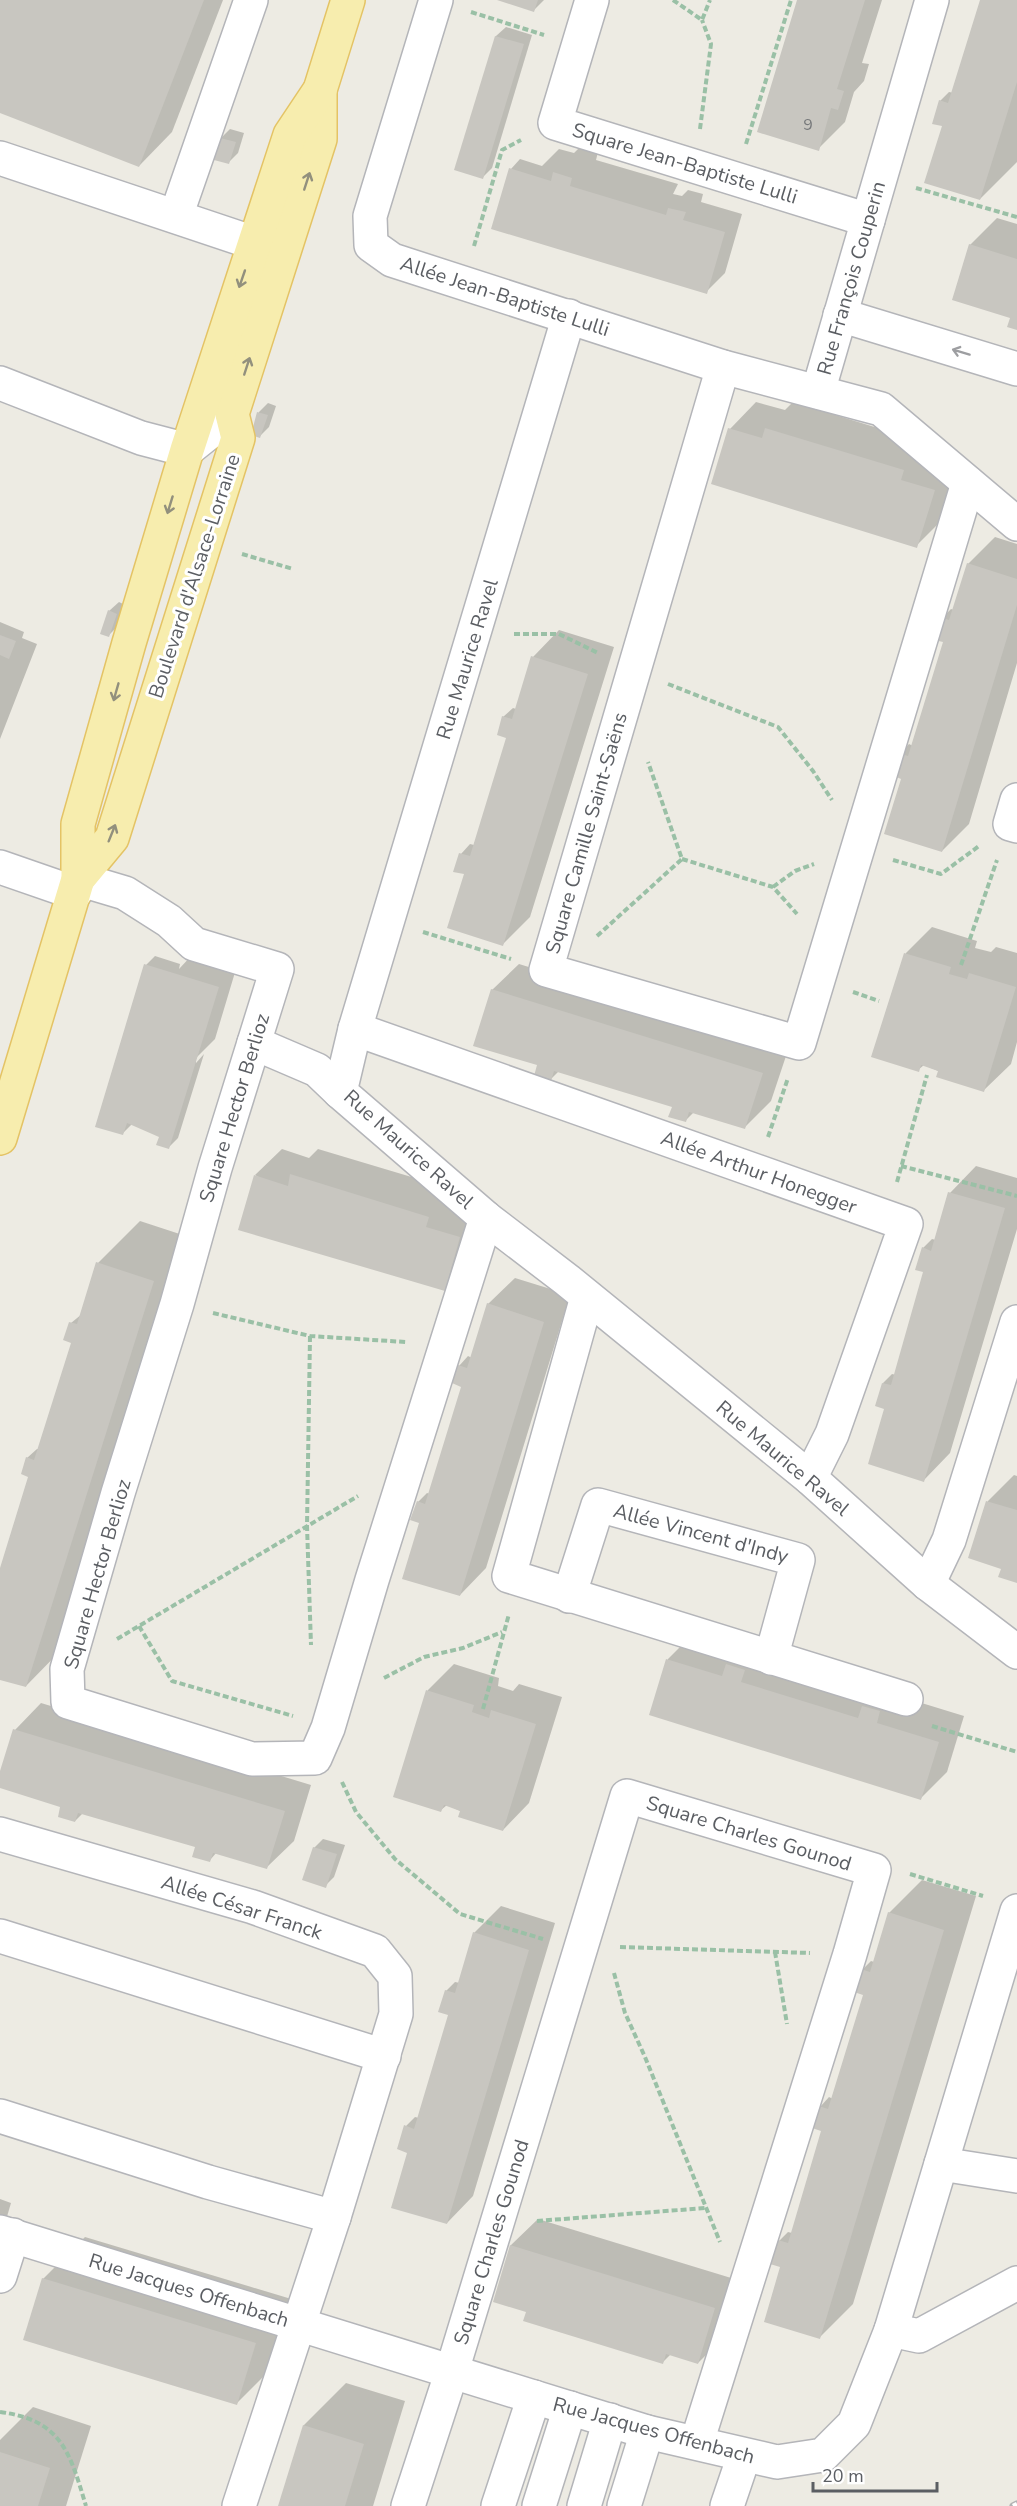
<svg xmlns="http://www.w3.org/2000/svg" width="1017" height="2506" font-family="'Nunito Sans',sans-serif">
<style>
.shadow{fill:#0003}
.building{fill:#c8c6c0}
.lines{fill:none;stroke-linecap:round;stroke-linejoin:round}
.minor-casing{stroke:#b4b5b9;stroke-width:36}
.major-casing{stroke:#e4c365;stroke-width:36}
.path{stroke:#9ac0a6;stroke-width:4;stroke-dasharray:6 3;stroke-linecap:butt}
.minor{stroke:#fff;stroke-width:33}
.major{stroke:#f7edae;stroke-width:33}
.rail-casing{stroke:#b2b2b3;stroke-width:7}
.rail{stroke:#fff;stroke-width:4.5;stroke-dasharray:14;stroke-linecap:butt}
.oneway{stroke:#92907d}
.oneway2{stroke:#9d9ea1}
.labels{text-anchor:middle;stroke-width:6;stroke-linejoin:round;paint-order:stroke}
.number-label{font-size:16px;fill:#76787a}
.street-label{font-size:20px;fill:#5b5e63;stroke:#fff}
</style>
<rect width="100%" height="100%" fill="#edebe3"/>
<g class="shadow">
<path d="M0,0H223L172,132L139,166L0,111Z"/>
<path d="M501,0H544L534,10Z"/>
<path d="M799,0H882L862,63L869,64L864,81L854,92L845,122L818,149Z"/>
<path d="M982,0H1017V162L980,199L944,125L940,101L949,92L954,93Z"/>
<path d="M506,27L532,35L492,168L483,177L456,169L496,36Z"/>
<path d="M230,129L244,133L238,153L229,162L215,159L221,138Z"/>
<path d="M581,146L598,152L596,160L678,184L673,194L682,196L688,190L703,194L701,202L742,214L725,273L706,292L511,169L520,159L542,166L559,149L574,153Z"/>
<path d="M997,218L1017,224V328L970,245Z"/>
<path d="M756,402L785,410L793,402L930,444L960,464L943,519L916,546L730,429Z"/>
<path d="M268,403L276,406L269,427L260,436L253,434L259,412Z"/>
<path d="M995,537L1017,544V663L969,824L942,851L903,778L900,753L909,744L913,746L946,637L942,618L951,609L954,610L968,564Z"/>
<path d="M119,602L125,605L118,626L109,635V611Z"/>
<path d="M0,622L24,632L22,638L37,644L0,739Z"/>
<path d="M559,630L614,647L530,917L503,944L466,873L461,854L470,844L474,845L508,737L503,717L513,708L516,709L533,657Z"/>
<path d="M932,927L977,941L975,948L991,952L996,947L1017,953V1042L1011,1064L984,1090L924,1065L918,1070L873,1056L906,953Z"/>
<path d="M192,955L236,969L215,1039L196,1058V1063L204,1054L178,1138L169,1147L161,1136L132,1124L123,1133L146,965L155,956L180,964L179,969Z"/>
<path d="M519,964L789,1047L771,1101L744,1128L694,1112L685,1121L675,1106L559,1071L551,1079L538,1066L492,990Z"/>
<path d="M282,1149L309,1158L318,1149L455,1190L485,1211L471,1263L444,1290L255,1175Z"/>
<path d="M976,1166L1017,1178V1229L950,1453L924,1480L887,1403L883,1383L892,1374L896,1375L928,1266L923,1248L932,1239L936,1240L950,1193Z"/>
<path d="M140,1221L195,1239L68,1643L26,1686L0,1678V1573L32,1471L27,1458L37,1449H39L73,1342L71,1323L82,1314L98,1263Z"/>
<path d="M515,1278L570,1295L486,1568L460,1595L421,1522L418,1502L427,1493L430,1494L463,1386L459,1366L468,1356L472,1358L488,1304Z"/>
<path d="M1014,1475L1017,1476V1582L1003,1568L970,1557L988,1501Z"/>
<path d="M694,1633L964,1716L947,1772L921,1798L650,1714L668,1659Z"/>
<path d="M454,1664L499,1678L498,1686L513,1691L519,1684L562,1697L529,1803L503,1830L447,1805L441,1810L395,1796L428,1690Z"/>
<path d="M41,1703L311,1785L294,1841L267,1867L217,1852L210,1860L197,1846L84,1812L75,1821L64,1806L0,1787V1775L15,1730Z"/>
<path d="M323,1839L345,1845L334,1877L325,1886L314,1848Z"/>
<path d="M922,1880L976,1896L853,2304L820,2337L784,2261L779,2241L788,2232L792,2233L825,2125L820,2107L829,2097L833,2099L866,1990L862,1970L871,1961L874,1962L889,1913Z"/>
<path d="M501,1906L555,1923L473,2196L447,2223L411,2147L406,2126L415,2117L419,2118L452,2009L446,1991L455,1982L460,1983L474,1933Z"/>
<path d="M0,2199L11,2203L6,2220L0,2226Z"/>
<path d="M538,2219L741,2281L725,2336L698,2363L671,2354L663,2362L528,2311L495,2301L511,2245Z"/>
<path d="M85,2237L298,2301L279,2361L237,2403L43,2279Z"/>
<path d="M346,2383L405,2401L373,2506H279L304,2425Z"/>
<path d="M33,2407L91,2426L66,2506H0V2440Z"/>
</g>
<g class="building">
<path d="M0,0H204L139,167L0,113Z"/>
<path d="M497,0H538L534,12Z"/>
<path d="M797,0H865L837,89L844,91L838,110L831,108L819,151L757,132Z"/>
<path d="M980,0H1017V82L980,200L924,183L942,126L932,124L939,100L948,103Z"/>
<path d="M495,36L524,44L483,179L454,170Z"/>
<path d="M220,138L236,142L229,164L214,160Z"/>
<path d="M509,168L551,181L553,172L572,178L570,186L666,215L668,208L686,212L683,220L725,232L707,294L491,229Z"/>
<path d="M969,244L1017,259V330L1007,327L1010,318L952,300Z"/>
<path d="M257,412L268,415L260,438L251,435Z"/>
<path d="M728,428L762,438L765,428L904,470L901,480L935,490L917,548L711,484Z"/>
<path d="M967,563L1017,579V605L942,852L884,834L901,779L892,775L898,753L908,756L943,642L934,640L940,617L949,620Z"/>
<path d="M108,610L117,614L109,637L100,634Z"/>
<path d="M0,635L16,641L9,659L0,655Z"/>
<path d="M531,656L588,674L503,946L447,928L464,874L453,872L459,853L470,856L506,738L497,735L502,716L512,719Z"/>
<path d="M904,953L951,967L949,974L967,979L969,973L1016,987L984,1092L936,1077L938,1071L921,1065L919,1072L871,1057Z"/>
<path d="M144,964L219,987L169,1149L156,1145L159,1137L127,1123L123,1135L95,1127Z"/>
<path d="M491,989L763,1073L745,1129L689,1112L686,1122L668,1117L672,1107L554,1071L551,1081L534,1076L537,1065L473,1046Z"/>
<path d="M290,1174L429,1217L426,1227L460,1237L445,1291L238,1230L254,1175L288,1186Z"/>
<path d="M948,1192L1005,1208L924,1482L868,1464L884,1409L875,1406L882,1383L891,1385L923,1272L915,1270L922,1247L931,1251Z"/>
<path d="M96,1262L154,1281L26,1687L0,1680V1568L28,1477L21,1474L26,1457L34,1460L71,1343L63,1340L69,1322L77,1324Z"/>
<path d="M487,1303L544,1322L460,1596L402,1579L419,1523L410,1520L417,1501L425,1504L461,1387L452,1383L458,1365L467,1368Z"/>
<path d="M986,1501L1017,1510V1583L998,1577L1001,1569L968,1558Z"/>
<path d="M666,1659L722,1676L726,1664L745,1670L741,1682L858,1718L862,1706L880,1711L877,1723L939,1742L921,1800L649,1715Z"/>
<path d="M426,1690L474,1705L472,1712L489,1718L491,1710L536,1724L503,1831L458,1817L460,1811L444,1805L441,1812L393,1797Z"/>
<path d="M13,1729L285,1811L267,1869L213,1853L210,1862L192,1857L195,1847L78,1813L75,1822L58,1817L60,1807L0,1788V1771Z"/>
<path d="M313,1847L337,1854L326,1888L302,1880Z"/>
<path d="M888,1912L944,1930L820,2339L764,2322L780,2267L770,2264L778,2240L788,2243L821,2131L812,2128L819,2106L828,2109L863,1995L854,1992L861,1969L870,1972Z"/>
<path d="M473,1932L529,1950L447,2224L391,2208L407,2153L397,2149L404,2125L414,2129L448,2015L438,2012L445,1990L455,1993Z"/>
<path d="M510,2245L715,2308L698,2364L666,2354L663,2364L523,2321L526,2312L493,2302Z"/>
<path d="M42,2278L256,2343L237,2405L23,2340Z"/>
<path d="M303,2425L364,2444L345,2506H278Z"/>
<path d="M0,2452L50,2468L38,2506H0Z"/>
</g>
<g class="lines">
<defs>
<g id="minor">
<path d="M436,0L370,216L371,245L392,260L723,367L881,409L1017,524"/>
<path d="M592,0L555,123L868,220"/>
<path d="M0,158L254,243"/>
<path d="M176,216L251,0"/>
<path d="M840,315L1017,369"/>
<path d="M569,316L355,1029L340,1092L486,1218L567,1280L810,1478L928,1584L1017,1652"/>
<path d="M723,367L546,970L799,1043L968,483"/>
<path d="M0,383L141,438L187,450L232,414"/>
<path d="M818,392L932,0"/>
<path d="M1017,800L1010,824L1017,826"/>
<path d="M0,867L75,893"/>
<path d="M78,879L125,893L169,921L194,944L277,969L215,1168L177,1304L118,1493L67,1669L68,1702L252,1759L315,1758L328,1728L372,1580L486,1218"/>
<path d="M355,1029L906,1224L832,1434L810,1478"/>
<path d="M254,1043L317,1070L340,1092"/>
<path d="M587,1297L509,1576L906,1699"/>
<path d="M928,1584L949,1540L1017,1322"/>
<path d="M569,1596L598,1505L798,1560L771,1658"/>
<path d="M0,1834L253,1907L375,1951L395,1976L396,2014L334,2217L239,2506"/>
<path d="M0,1936L384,2056"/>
<path d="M0,2116L208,2182L334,2217"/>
<path d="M941,2164L1017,2176"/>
<path d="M0,2232L647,2432L777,2462L823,2455L854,2424L891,2330L1017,1911"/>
<path d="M0,2276L13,2235"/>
<path d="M891,2330L919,2336L1017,2283"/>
<path d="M408,2506L452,2371L627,1796L874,1870L850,1954L697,2442"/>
<path d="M498,2506L534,2397"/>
<path d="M539,2506L570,2408"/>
<path d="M584,2506L610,2420"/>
<path d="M624,2506L647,2432"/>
<path d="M727,2506L744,2456"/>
</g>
<g id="major">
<path d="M78,879L112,838L238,438L232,414L320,139V90"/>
<path d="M0,1138L78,879V824L129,643L187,450L290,135L320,90L348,0"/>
</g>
</defs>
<use href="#minor" class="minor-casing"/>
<use href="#major" class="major-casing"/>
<g class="path">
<path d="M673,0L702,20L710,0"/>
<path d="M471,12L544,35"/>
<path d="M700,129L711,44L702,20"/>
<path d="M746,144L791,0"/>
<path d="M916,188L1017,217"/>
<path d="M474,246L502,150L521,140"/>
<path d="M242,554L293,569"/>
<path d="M514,634H559L598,653"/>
<path d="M668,684L778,727L813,771L832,800"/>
<path d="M682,859L773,887L797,914"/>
<path d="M893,860L941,874L979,846"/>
<path d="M773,887L795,871L814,864"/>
<path d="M423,932L511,959"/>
<path d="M597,936L682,859L648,762"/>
<path d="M961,965L997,860"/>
<path d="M853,992L879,1001"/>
<path d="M768,1137L788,1078"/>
<path d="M901,1166L1017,1196"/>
<path d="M897,1182L927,1075"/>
<path d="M213,1313L310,1336L406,1342"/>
<path d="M310,1336L307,1526L311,1645"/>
<path d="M139,1626L172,1681L293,1716"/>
<path d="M117,1639L358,1496"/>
<path d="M384,1678L424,1657L463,1648L502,1632"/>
<path d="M483,1709L509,1614"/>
<path d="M932,1726L1017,1752"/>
<path d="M342,1782L356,1812L395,1859L460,1914L543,1939"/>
<path d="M910,1874L983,1896"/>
<path d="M620,1947L810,1953"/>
<path d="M775,1952L787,2024"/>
<path d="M614,1973L625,2013L645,2057L720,2242"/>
<path d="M537,2221L705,2208"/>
<path d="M0,2412C62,2420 70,2453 86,2506"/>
</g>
<use href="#minor" class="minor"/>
<use href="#major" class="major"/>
<defs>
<path id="rail" d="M1013,2506L1017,2504"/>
</defs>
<use href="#rail" class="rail-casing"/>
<use href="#rail" class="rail"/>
</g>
<defs><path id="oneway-shaft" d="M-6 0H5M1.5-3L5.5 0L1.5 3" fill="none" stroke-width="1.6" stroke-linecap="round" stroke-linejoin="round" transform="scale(1.5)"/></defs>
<g class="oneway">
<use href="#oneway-shaft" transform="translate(307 181) rotate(-72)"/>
<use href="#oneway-shaft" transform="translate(242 279) rotate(109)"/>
<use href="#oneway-shaft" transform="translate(247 366) rotate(-72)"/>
<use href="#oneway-shaft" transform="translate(170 505) rotate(107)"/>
<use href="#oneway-shaft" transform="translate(116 692) rotate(106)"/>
<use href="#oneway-shaft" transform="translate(112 833) rotate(-68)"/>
</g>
<use class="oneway2" href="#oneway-shaft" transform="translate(961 352) rotate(-163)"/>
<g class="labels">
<g class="number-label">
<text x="808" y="130">9</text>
</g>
<g class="street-label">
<text transform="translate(685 163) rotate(17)" y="7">Square Jean-Baptiste Lulli</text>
<text transform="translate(851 278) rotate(-74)" y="7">Rue François Couperin</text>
<text transform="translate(505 296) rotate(18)" y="7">Allée Jean-Baptiste Lulli</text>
<text transform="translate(194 576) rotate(-72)" y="7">Boulevard d'Alsace-Lorraine</text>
<text transform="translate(467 659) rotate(-73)" y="7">Rue Maurice Ravel</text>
<text transform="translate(586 833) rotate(-74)" y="7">Square Camille Saint-Saëns</text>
<text transform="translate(234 1108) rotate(-73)" y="7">Square Hector Berlioz</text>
<text transform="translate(409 1149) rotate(42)" y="7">Rue Maurice Ravel</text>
<text transform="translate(759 1172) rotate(20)" y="7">Allée Arthur Honegger</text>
<text transform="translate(783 1458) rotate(40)" y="7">Rue Maurice Ravel</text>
<text transform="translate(701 1533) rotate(15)" y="7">Allée Vincent d'Indy</text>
<text transform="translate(97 1574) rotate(-74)" y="7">Square Hector Berlioz</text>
<text transform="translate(749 1833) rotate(17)" y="7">Square Charles Gounod</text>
<text transform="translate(242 1907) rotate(18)" y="7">Allée César Franck</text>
<text transform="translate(491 2242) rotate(-73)" y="7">Square Charles Gounod</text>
<text transform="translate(189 2290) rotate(17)" y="7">Rue Jacques Offenbach</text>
<text transform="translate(654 2430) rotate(15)" y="7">Rue Jacques Offenbach</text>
</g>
</g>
<path d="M813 2482v9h124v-9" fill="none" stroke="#5b5e63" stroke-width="3"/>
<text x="822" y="2482" font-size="18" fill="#5b5e63" stroke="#ffffff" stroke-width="4.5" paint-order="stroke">20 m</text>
</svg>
